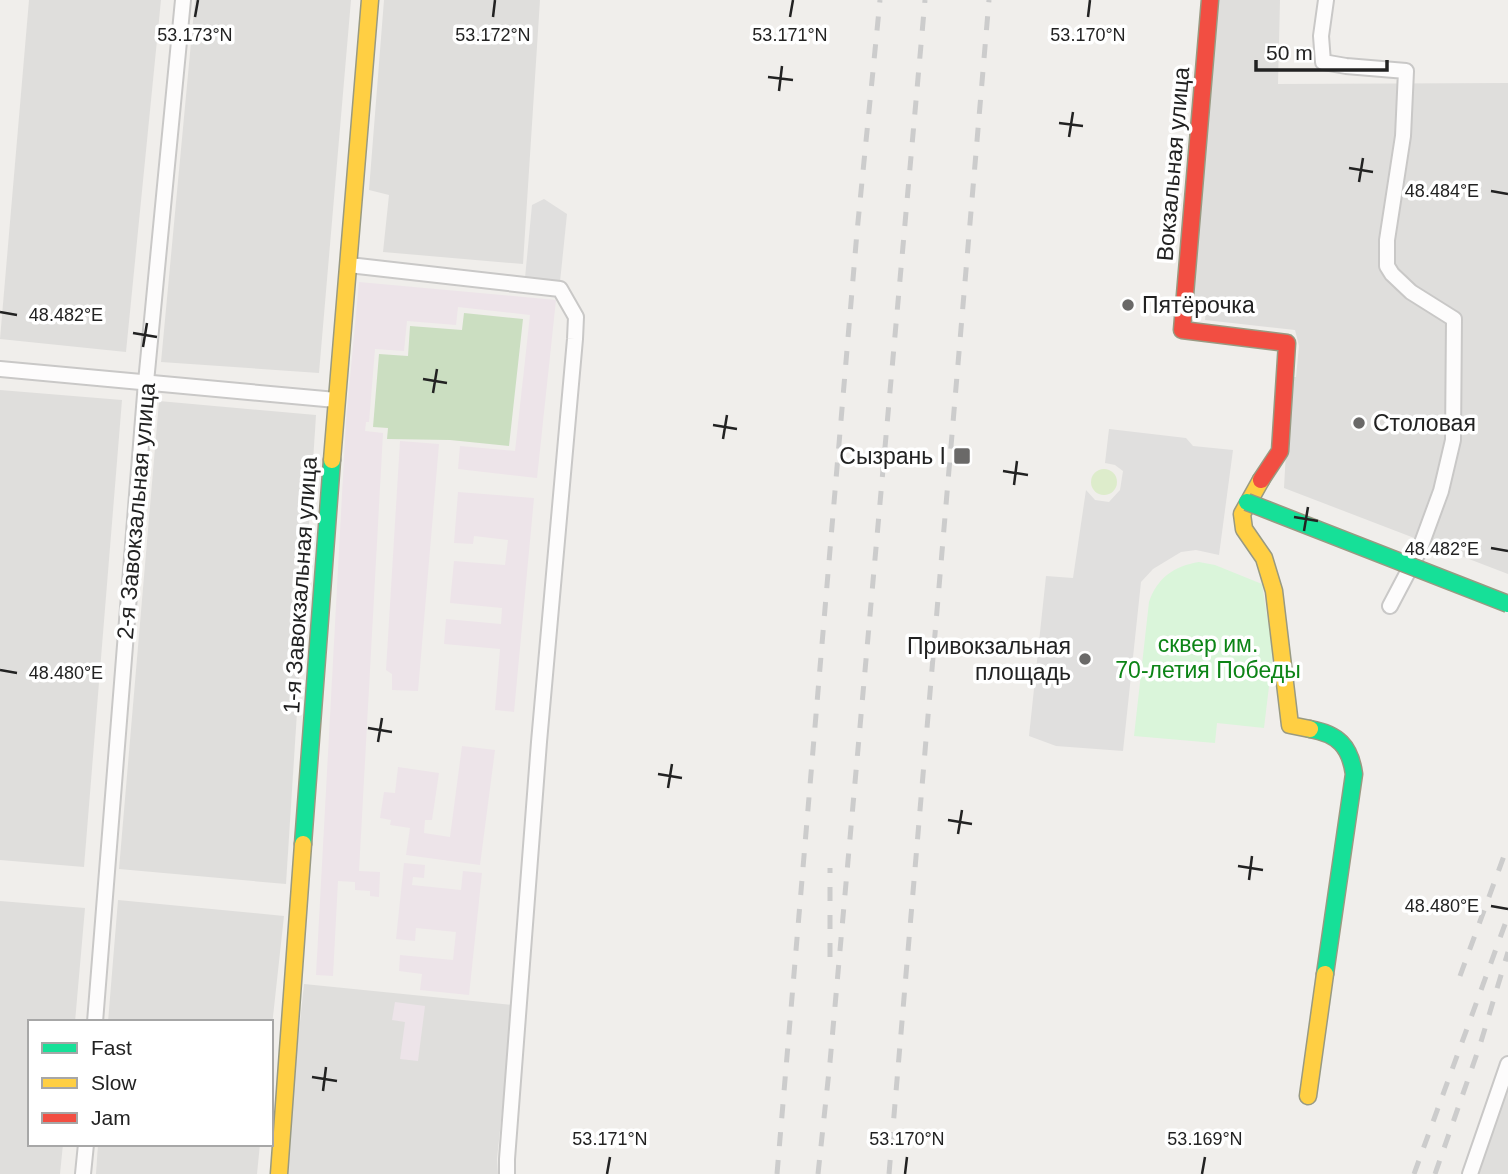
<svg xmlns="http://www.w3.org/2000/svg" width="1508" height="1174" font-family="Helvetica,sans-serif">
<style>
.residential{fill:#dfdedc}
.industrial{fill:#ede4e9}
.grass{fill:#ddeccb}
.forest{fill:#cbdec1}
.park{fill:#daf5da}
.parking{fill:#e0dfde}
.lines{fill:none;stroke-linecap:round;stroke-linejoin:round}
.street-casing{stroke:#c9c8c7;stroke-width:18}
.fast-casing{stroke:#999a82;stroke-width:19}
.slow-casing{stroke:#999a82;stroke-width:19}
.jam-casing{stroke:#999a82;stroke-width:19}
.street{stroke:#fdfcfc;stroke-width:14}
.fast{stroke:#16e098;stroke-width:16}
.slow{stroke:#ffcf43;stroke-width:16}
.jam{stroke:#f24e42;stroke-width:16}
.rail{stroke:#ccc;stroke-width:5;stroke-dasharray:14 14;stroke-linecap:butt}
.fast-bridge-casing{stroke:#999a82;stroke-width:19;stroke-linecap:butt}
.fast-bridge{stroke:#16e098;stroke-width:16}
.ticks{fill:none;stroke:#222;stroke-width:2.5}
.poi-dot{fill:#6a6968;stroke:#fff;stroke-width:2.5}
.labels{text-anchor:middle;stroke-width:7;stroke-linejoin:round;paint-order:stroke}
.street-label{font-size:23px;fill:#222;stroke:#fff}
.poi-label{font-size:23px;fill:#222;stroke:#fff;text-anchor:start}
.park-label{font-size:23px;fill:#0c8416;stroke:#fff}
.ticks-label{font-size:18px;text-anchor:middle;fill:#222;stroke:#fff;stroke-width:7;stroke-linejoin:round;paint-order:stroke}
</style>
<rect width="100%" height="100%" fill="#f0eeeb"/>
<g class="residential">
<path d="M29,0H161L126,352L0,339Z"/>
<path d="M195,0H351L319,373L161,362Z"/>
<path d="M384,0H540L523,264L383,252L389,195L369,190Z"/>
<path d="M1218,0H1280L1278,84L1508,83V574L1284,488L1290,377H1296L1299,346L1295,330L1205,320L1206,308L1192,299Z"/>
<path d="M0,390L122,400L84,867L0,860Z"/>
<path d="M159,401L316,415L286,884L119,869Z"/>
<path d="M118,900L284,916L271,1035V1022H108Z"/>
<path d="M0,901L85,908L75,1022H30V1144H63L60,1174H0Z"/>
<path d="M304,984L513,1005L497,1159L498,1174H284Z"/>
<path d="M1508,1064V1174H1470Z"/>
<path d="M98,1144H260L257,1174H96Z"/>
</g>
<g class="industrial">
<path d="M359,282L556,300L537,478L458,469L460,446L515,451L530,315L458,307L456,325L407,321L404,351L375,349L369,422H366L365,431L383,433L359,871L380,872L379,897L370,896V891L355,890V882L338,881L333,976L316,975L346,421Z"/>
<path d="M400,441L439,444L418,691L392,690V674L386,670Z"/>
<path d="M458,492L534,498L514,712L495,710L500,649L444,644L446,619L501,624L502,608L450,603L454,561L505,565L508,540L474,536L473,544L454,543Z"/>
<path d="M462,746L495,750L480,865L406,855L410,828L390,825L391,820L380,818L384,792L395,793L398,767L439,773L432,820H425L424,833L450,837Z"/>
<path d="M404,863L425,865L424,878L413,877L412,885L461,890L463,871L482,873L469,995L420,990L422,974L399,971L400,955L453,960L456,932L416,928L415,941L396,939Z"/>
<path d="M395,1002L425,1006L418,1061L400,1059L405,1022L392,1020Z"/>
</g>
<circle class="grass" cx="1104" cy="482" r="13"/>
<path class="forest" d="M464,313L523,319L509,446L450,440L387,439L388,428L373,427L379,354L408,356L410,326L462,330Z"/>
<path class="park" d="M1199,562L1215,565L1262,584L1273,653L1264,728L1217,723L1215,743L1134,736L1149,602C1157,578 1174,566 1199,562Z"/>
<g class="parking">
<path d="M544,199L567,214L560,282L525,278L532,205Z"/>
<path d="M1109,429L1186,438L1193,446L1233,450L1219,555L1196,550L1181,552L1153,569L1141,582L1123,751L1056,746L1029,736L1046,576L1073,578L1086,490L1095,500L1109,502L1120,490L1123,471L1115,465L1105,463Z"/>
</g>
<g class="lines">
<defs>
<g id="street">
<path d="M1326,0L1321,36L1323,62L1346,66L1406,71L1403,136L1387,240V266L1392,274L1411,292L1454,319L1453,440L1441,491L1419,551L1390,606"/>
<path d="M349,265L560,289L576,317L575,339L539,742L507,1159V1174"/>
<path d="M0,369L336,400"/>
<path d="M95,1022L146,382L183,0"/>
<path d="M83,1174L86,1144"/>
<path d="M1470,1174L1508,1064"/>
</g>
<g id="fast">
<path d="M1310,729C1338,734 1350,746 1354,774L1325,974"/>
<path d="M303,844L332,460"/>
</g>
<g id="slow">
<path d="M332,460L370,0"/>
<path d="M1261,480L1242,514L1244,529L1264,558L1274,591L1290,725L1310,729"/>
<path d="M1308,1096L1325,974"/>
<path d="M279,1174L303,844"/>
</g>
<path id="jam" d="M1210,0L1182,330L1287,343L1280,451L1261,480"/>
</defs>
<use href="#street" class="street-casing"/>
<use href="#fast" class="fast-casing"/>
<use href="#slow" class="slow-casing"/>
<use href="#jam" class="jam-casing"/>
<use href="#street" class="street"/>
<use href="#fast" class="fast"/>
<use href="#slow" class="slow"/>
<use href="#jam" class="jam"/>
<g class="rail">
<path d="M830,957V868"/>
<path d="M1460,976L1508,845"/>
<path d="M777,1174L857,232L880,0"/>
<path d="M818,1174L830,1062L925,0"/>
<path d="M889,1174L989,0"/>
<path d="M1414,1174L1508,916"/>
<path d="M1435,1174L1480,1045L1508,952"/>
</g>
<defs>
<path id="fast-bridge" d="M1247,502L1508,604"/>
</defs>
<use href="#fast-bridge" class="fast-bridge-casing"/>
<use href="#fast-bridge" class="fast-bridge"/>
</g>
<path class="ticks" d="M195,17L198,0M493,17L495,0M790,17L793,0M1088,17L1090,0M768,77L793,80M779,91L782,66M1059,123L1083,126M1069,137L1073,112M1349,168L1373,172M1359,182L1363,158M1491,191L1508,194M0,312L17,315M133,333L157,337M143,347L147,323M423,379L447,383M433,393L437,369M713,425L737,429M723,439L727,415M1003,471L1028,475M1014,485L1017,461M1294,517L1318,521M1304,531L1308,507M1491,548L1508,551M0,670L17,673M368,728L392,732M378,742L382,718M658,774L682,778M668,788L672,764M948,820L972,824M958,834L962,810M1238,866L1263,870M1249,880L1252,856M1491,906L1508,909M312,1077L337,1081M323,1091L326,1067M607,1174L610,1157M905,1174L907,1157M1202,1174L1205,1157"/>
<g class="poi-dot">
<circle cx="1128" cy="305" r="7"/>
<circle cx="1359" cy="423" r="7"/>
<rect x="953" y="447" width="18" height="18" rx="3.5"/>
<circle cx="1085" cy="659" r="7"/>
</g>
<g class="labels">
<g class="street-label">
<text transform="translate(1173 164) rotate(-85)" y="8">Вокзальная улица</text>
<text transform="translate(136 511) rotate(-85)" y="8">2-я Завокзальная улица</text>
<text transform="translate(300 585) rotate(-86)" y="8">1-я Завокзальная улица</text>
</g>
<g class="poi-label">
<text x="1142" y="313">Пятёрочка</text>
<text x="1373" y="431">Столовая</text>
<text x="946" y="464" text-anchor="end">Сызрань I</text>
<text x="1071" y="654" text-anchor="end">Привокзальная<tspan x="1071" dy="26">площадь</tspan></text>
</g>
<g class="park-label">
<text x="1208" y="652">сквер им.<tspan x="1208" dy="26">70-летия Победы</tspan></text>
</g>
</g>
<g class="ticks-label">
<text x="195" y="41">53.173°N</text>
<text x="493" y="41">53.172°N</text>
<text x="790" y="41">53.171°N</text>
<text x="1088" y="41">53.170°N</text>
<text x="1442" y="197">48.484°E</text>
<text x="66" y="321">48.482°E</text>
<text x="1442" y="555">48.482°E</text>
<text x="66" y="679">48.480°E</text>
<text x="1442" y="912">48.480°E</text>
<text x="610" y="1145">53.171°N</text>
<text x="907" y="1145">53.170°N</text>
<text x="1205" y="1145">53.169°N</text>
</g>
<rect x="28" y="1020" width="245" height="126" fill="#ffffff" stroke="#a7a7a7" stroke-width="2"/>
<rect x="42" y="1043" width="35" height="10" fill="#16e098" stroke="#a7a7a7" stroke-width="2"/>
<text x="91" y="1055" font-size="21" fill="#222222">Fast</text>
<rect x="42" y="1078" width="35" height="10" fill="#ffcf43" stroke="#a7a7a7" stroke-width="2"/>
<text x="91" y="1090" font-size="21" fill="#222222">Slow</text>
<rect x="42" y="1113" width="35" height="10" fill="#f24e42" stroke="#a7a7a7" stroke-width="2"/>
<text x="91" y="1125" font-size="21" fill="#222222">Jam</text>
<path d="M1256 60v10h131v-10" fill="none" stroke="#222222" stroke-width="3.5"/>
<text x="1266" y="60" font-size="21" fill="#222222" stroke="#ffffff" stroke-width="5" paint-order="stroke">50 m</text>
</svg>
